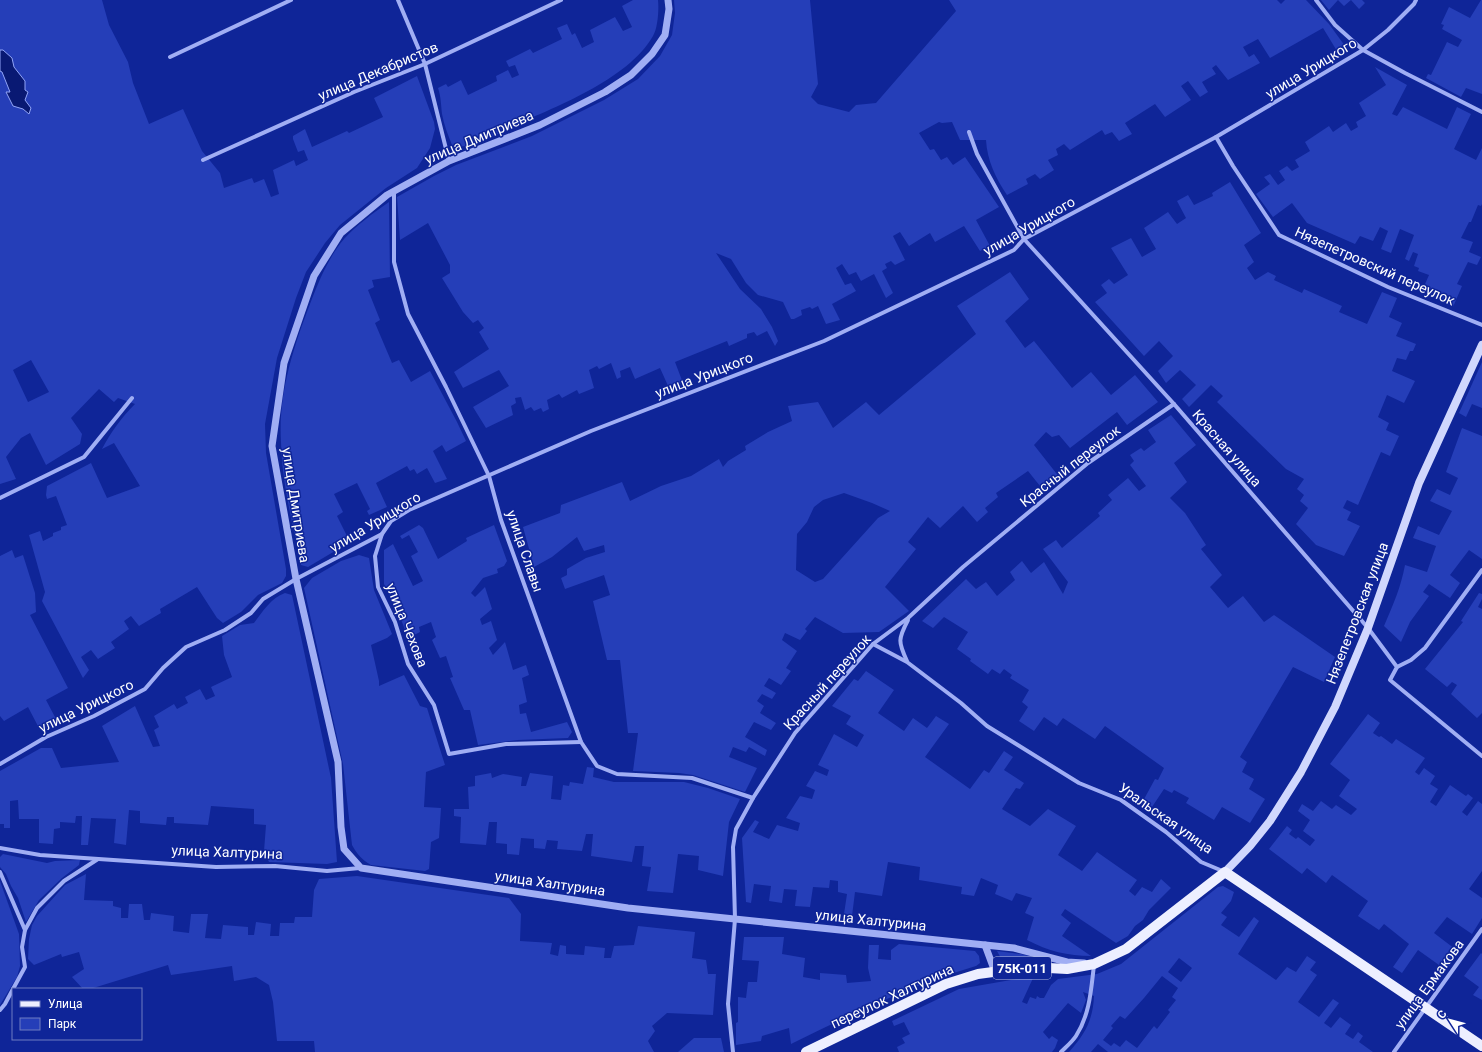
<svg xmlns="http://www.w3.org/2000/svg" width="1482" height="1052" font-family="Roboto,sans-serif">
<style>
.green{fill:#253eb8;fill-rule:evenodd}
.water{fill:#091973;stroke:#91a4f8}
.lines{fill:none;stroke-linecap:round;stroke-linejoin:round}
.minor{stroke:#a0aef4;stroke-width:4}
.tertiary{stroke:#a0aef4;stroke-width:7}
.secondary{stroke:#d0d7fd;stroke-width:8}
.primary{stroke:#edefff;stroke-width:10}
.labels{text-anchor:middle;stroke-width:3;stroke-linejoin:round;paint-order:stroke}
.shield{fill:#0f2598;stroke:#b7bee0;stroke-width:1}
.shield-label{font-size:13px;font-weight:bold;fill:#fff}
.street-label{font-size:14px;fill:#fff;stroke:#0f2598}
</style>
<rect width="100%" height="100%" fill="#0f2598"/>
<g class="green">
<path d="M0,0H102L109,25L128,62L133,83L149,124L183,109L202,151L220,173L224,188L252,178L254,183L264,179L271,197L279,194L273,170L294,160L296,166L308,160L304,150L298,152L293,139V136L305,129L312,147L347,131L349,133L383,117L374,98L417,76L434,122L435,129L430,148L417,168L386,188L340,225L325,243L306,272L296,298L277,358L265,424L266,453L286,569V576L282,583L258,595L241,612L223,623L217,618L197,587L160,609L161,613L139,626L131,616L124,621L129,629L111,642L115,648L98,659L91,650L81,657L89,670L83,678L42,601L45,592L29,535L40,531L43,541L53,536V533L61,530V527L67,525L56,496L47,499L46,495L47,486L91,463L107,498L140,486L114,443L102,449C111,432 121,418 135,404L118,398L114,402L99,389L71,418L82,434L80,444L46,465L30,433L21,438L6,457L16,479L0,484ZM31,360L49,392L28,402L13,370Z"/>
<path d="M633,0H658C659,9 658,28 653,36C628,80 553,108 508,128L505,131C491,137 467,151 452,145C448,135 444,125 442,114C441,105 441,97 438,88L446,84L448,87L461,80L468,95L497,81L496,76L508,70L512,78L519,75L515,65L509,67L506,61L530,49L533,53L562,39L557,28L567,24L572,35L575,33L582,48L594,42L590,30L615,17L623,31L632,27L622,6Z"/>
<path d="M674,0H810L818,84L811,97L818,104L849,112L856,105L876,103L956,11L949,0H1277L1281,4L1285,0H1306L1329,24L1345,46L1337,51L1323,28L1270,58L1258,39L1243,47L1249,57L1254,54L1260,63L1228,80L1216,65L1212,68L1216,74L1202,82L1208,92L1200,97L1188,81L1181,86L1191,100L1165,117L1155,104L1125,123L1132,134L1119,141L1112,132L1105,135L1102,130L1070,150L1064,144L1056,149L1058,155L1048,160L1054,170L1040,179L1035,174L1026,179L1028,184L1007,195C996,179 987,160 986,140H960L952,122L942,123L939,122L919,133L930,150L934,149L941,160L947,157L953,165L965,157L999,207L976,220L990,246L980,251L964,226L935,242L930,233L909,246L900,232L893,236L905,260L895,265L891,261L885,264L887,268L882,271L893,293L886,298L874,274L861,281L856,272L849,275L842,264L836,268L845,285L851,283L856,291L832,304L840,320L826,324L818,306L812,309L810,307L801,310L802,315L794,319H791L783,302L758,295L746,283L731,259L716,253L740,289L761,309L772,327L778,341L775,346L767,331L757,336L754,332L747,334V338L729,346L727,341L675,362L683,383L669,388L660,368L635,379L630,367L620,371L621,377L617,379L611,363L599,369L597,366L589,370L594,388L579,394L577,390L562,398L559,394L547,400L549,409L543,412L541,408L534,411L531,407L525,410L521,397L515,398L516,403L511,406L513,415L486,428L473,407L509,386L499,370L463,388L454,372L489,349L479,332L484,328L478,320L473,323L463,312L442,278L450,273V265L428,223L400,240L397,197L434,176L456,165L532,136L604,100L638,79L660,56L672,35L675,13Z"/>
<path d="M1321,0H1362L1365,3L1359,9L1351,0L1344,6L1338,0L1329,10Z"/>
<path d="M1481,0H1482V94L1466,88L1461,97L1426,78L1428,74L1431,75L1447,42L1458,47L1462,40L1442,29L1444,25L1441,24L1449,7L1470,18Z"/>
<path d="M1375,67L1407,85L1392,114L1397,116L1403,107L1447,129L1457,107L1471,114L1454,149L1476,160L1482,148V204L1481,206L1478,205L1471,222H1469L1461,238L1473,242L1469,252L1481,257L1477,265L1468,262L1457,284L1462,286L1453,307L1422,291L1429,275L1418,271L1419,268L1414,266L1418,254L1413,252L1409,261L1405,259L1414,235L1400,229L1391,253L1381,249L1388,231L1380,227L1373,241L1360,236L1355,244L1307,223L1292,203L1273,217L1256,194L1270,184L1264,177L1270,174L1278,185L1285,180L1279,171L1287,166L1292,171L1299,167L1295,160L1310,151L1305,142L1329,126L1333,132L1346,123L1351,131L1358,127L1356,122L1366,116L1359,103L1386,85Z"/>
<path d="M1230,182L1261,233L1244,245L1254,262L1247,268L1255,280L1268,272L1276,276L1274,280L1302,293L1304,289L1342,306L1339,312L1367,324L1382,292L1397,298L1389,317L1402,323L1396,336L1416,344L1413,351H1410L1406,360L1397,358L1392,371L1415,381L1404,403L1387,395L1378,417L1389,423L1386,430L1399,436L1390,456L1381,452L1358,505L1347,500L1343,508L1351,512L1347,520L1360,526L1344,556L1316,545L1296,524L1308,508L1300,501L1304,495L1297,489L1304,479L1286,469L1217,402L1223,396L1211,385L1189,407L1182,399L1196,385L1180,370L1166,383L1158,371L1173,356L1159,341L1144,356L1095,302L1107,293L1101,285L1109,279L1114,284L1128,275L1111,248L1131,238L1142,257L1156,249L1144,228L1168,212L1177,224L1186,218L1177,201L1188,195L1194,205L1213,196L1212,193Z"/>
<path d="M389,202L390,277L372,280L374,287L368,290L380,320L375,323L392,363L399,360L411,382L430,371L457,422L466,441L446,452L442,445L433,451L447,479L435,483L427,468L417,474L414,469L410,471L407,466L376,483L387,507L369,515L367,511L370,509L357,483L334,494L343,512L337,516L350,542L308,567L301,565C293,525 282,484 281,442C278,395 293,348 310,304C319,281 328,258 344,239C357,225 373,213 389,202Z"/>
<path d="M1010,272L1029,299L1005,321L1025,348L1034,341L1072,388L1091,372L1111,395L1135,375L1158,402L1127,425L1117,412L1070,448L1059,435L1052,437L1046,432L1034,445L1060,478L1044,491L1028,471L996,493L998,497L985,508L988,512L977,522L963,506L940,528L928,517L908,542L916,549L885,587L909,611L879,632L843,633L815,617L805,629L807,631L800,640L785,633L782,640L797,651L786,668L791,671L781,685L769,678L764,686L776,693L772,699L762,694L757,701L764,706L760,713L776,723L771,730L754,722L745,737L767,750L765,756L749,747L746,752L733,747L729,757L757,768L745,792L693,775L679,773L633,771L638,733H628L620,660H607L593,601L610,595L604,575L565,589L561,578L567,575V569L586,558L605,552L604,545L584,551L577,537L552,557L534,567L523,527L560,513L561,505L622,482L630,501L661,486L691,476L719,459L723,467L728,461L746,450L745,446L768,432L792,421L788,406L818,402L833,428L866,402L879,415L976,334L957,306ZM844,493L872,503L890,511L878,518L823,579L815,582L796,570L797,534L807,522L814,507L823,500Z"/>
<path d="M1482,362V408L1472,404L1466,417L1459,413Z"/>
<path d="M1171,415L1196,445L1174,463L1187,482L1170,498L1185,513L1206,545L1201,549L1222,575L1210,587L1228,608L1243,596L1264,622L1274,615L1335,657L1324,682L1293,667L1240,757L1247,762L1242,772L1254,779L1249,789L1265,799L1250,823L1222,807L1214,820L1186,803L1189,798L1174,790L1172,793L1164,789L1152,807L1143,801L1155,779L1158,780L1164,768L1105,726L1095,739L1063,718L1057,726L1044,717L1034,731L1019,721L1028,707L1022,702L1029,690L1010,678L1012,675L1004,669L1000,674L992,669L988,674L970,661L971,659L957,649L968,632L944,617L933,628L922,621L966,579L976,589L986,582L997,596L1015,580L1010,572L1022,561L1031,573L1044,562L1063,594L1068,582L1043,549L1056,540L1062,548L1100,516L1098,513L1112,500L1108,495L1128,478L1139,491L1146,486L1130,465L1134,461L1130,455L1141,448L1144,451L1156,442L1148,430Z"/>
<path d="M1462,428L1482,436V559L1469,550L1450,575L1460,583L1450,598L1429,584L1423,592L1429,596L1410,622L1401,642L1384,626C1393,605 1401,587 1405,565L1427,572L1436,546L1413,538L1418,526L1439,535L1452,511L1430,501L1437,489L1450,495L1458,478L1446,472Z"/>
<path d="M419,525L423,528L438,559L467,541L466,538L494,525L507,561L504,566L497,569L498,573L483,578L471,593L475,597L485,587L492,609L480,619L482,625L491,621L497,640L489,648L493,655L505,642L513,670L526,665L529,675L522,678L527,702L519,705L520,714L526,713L531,732L567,722L572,732L568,738L518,740L478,745L470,710H464L450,678L453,677L446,656L440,658L432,640L436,637L431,622L419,627L420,632L408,638L402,622L384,584V550L393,544L413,586L423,581L411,556L418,552L409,535L402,539L400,536Z"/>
<path d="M12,550L15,558L23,555L35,593L36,612L30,615L68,688L46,700L56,719L39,728L28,707L4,721L0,716V556Z"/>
<path d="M359,555L369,558L374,590L392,634L387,638L371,645L379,681V686L404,675L420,706L427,708L445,765L426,772L424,807L441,808L439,838L431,842L429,869L425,871L371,865C362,860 357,854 352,845L343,764L304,588L312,578L341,561Z"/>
<path d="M285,593L292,595L331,778L337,862L327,864L269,862L264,851L266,825L254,824V809L211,806L208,825L174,823V817H167L166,825L140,823V811L129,810L126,845L114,843L116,819L91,818L88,845H81L82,816H76L75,823L60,822V828L54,829L53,844L39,843V819H19L18,800L10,801V828H4V824H0V771L41,748H52L61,768L119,762L102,726L135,706L153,747L160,746L154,730L159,727L154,716L174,704L177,709L188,703L185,697L200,689L206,700L215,696L211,687L232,677L224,655L222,636L240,625L254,623C263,611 271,598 285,593Z"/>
<path d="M1479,593L1482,594V599L1478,607L1482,609V713L1477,718L1451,694L1457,685L1452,682L1447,687L1425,669L1463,622L1461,621Z"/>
<path d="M866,671L894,690L878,713L904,731L913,718L927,728L936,716L949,724L925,757L970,789L984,770L989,773L1004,751L1013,757L1004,770L1024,783L1020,789L1016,788L1002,809L1030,826L1048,809L1076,826L1058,855L1082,871L1097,852L1137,880L1129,891L1135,896L1142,887L1152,892L1161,879L1171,888L1149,910L1143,920L1135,926L1128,936L1116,943L1065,909L1061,915L1071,923L1062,936L1091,956C1068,956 1048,951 1027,940L1034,917L1025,913L1032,898L1016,893L1012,901L995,894L998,885L981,878L974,896L961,894L962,887L919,880L920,867L888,862L882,896L855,892L852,916L844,914L847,894L838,892V881L830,880L829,888L813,887L810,907L795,906L797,890L784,889L782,903L769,901L771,886L754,884L751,903L746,902L742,838L755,820L759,822L753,832L769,839L777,825L798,831L800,823L786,818L800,796L812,799L815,790L806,786L815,771L827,776L829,770L818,765L834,734L857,747L864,735L846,724L851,716L832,706L854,679L858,681Z"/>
<path d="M1368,714L1380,723L1373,733L1379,737L1381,736L1392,744L1396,739L1425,758L1415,772L1419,775L1424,768L1435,776L1430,784L1438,789L1430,802L1436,806L1450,785L1466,796L1468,794L1473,798L1462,812L1467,816L1478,801L1482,804V871L1469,889L1482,898V918L1472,934L1447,917L1434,933L1459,952L1449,967L1442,961L1439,965L1418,950L1402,973L1393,967L1409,944L1384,924L1379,930L1358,916L1368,901L1332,875L1326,883L1307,868L1302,874L1269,849L1287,826L1292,830L1289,834L1296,839L1298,837L1310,846L1315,840L1303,831L1310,820L1298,811L1302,804L1313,811L1321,801L1332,809L1336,805L1351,815L1357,809L1339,796L1350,780L1330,764Z"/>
<path d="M587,767L594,768L593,777L614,782H684L708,788L740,799L729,822L723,876L698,870L699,856L678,854L673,893L647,891L651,867L642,866L644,846H635L632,862L591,856L593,834H586L582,851L557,849L558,841L547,840L545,849L534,848V839L521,838L519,855L507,854V844L496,843L497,822H489L486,845L460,843L461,817L454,816V809H469L468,787L475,786V776L491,773L492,778L503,774L522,777L521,786H526L530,773L553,776L551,799L561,800L563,785L569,786L570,782L583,784Z"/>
<path d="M3,854L47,863L55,861L80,860L79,865L62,878L39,900L26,922L18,898L11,886L6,874L0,867V857Z"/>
<path d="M86,874L84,900L113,901V906L121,908V918H128L129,904H142L144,920H150L151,913L174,916L173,931L189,933L191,914H208L205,938L221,939L223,925L248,927V935H254L256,922L271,924L270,936H279L280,923H294L295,917H312L314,890L319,879L357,876L509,898L521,914L520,941L552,943L550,954L558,956L560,945L566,946V954L584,955L585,946L605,948L604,958H611L614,946L634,945L638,926L695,932L692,958L706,960L708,974H716L713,1015L667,1013L652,1026L655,1031L648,1041L654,1052H315L314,1041H277L273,1002L269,985L256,977L234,981L232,966L171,975L168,965L90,989H83L72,977L84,969L79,952L62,957L61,954L34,965L28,959L29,939L32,925L37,916L65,885Z"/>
<path d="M0,881L19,934L20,966L17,977L0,1005Z"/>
<path d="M1223,886L1234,892L1231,901L1221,913L1227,917L1221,925L1239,937L1254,917L1259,921L1238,954L1276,980L1287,967L1296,972L1307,956L1316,962L1310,970L1317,975L1298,1002L1319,1017L1333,999L1339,1003L1324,1023L1331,1028L1340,1017L1351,1025L1345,1034L1353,1039L1358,1032L1363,1036L1359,1042L1373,1052H1108L1098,1044L1091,1052H1069C1085,1034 1093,1020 1094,996L1083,992L1086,1000L1081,1013L1068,1003L1043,1032L1049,1039L1052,1036L1058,1040L1055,1048L1052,1052H899L897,1047L905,1043L902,1038L910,1034L904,1022L894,1026L892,1021L959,989L1034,976L1022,1002L1027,1004L1030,997L1036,999L1037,996L1040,998H1044L1051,985L1058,979L1097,974L1121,964L1218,887ZM1179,958L1192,968L1181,982L1168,972ZM1162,976L1178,988L1172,997L1176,1000L1168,1010L1170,1012L1157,1029L1154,1026L1137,1048L1126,1040L1120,1047L1114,1043L1111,1046L1103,1040L1113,1028L1111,1026L1120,1016L1125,1019L1144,998Z"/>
<path d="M744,937H784L782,954L805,958L803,977L820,980V973L846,975L847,983L871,981L868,968L869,945H879L878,959L891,960V950L899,944L975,951L979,956L980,963L976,966C912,985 852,1014 791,1044L789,1028L762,1036L761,1041L736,1045V1023L738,1022V997L746,998L748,982H757L759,961L742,960Z"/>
<path d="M997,951L1021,954L1052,962L1051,964L1023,962L1004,964Z"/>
<path d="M1481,953L1482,954V1000L1473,995L1479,987L1464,976Z"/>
<path d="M694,1038H721L724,1052H678Z"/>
</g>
<path class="water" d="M0,50H3L12,58L14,67L25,81V90L28,92L25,100L31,108L29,114L23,109L13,106L6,92H10L2,72L0,71Z"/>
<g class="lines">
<g class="minor">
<path d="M398,0L425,64L449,161"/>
<path d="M1316,0L1335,25L1363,50L1405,73L1482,112"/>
<path d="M170,57L291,0"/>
<path d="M969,132L977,154L1024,239L1174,404L1368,628L1397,667L1390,680L1482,756"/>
<path d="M1216,137L1233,166L1279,235L1388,287L1482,325"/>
<path d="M203,160L354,92L425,64L561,0"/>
<path d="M394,191V262L408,314L446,387L489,476L501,520L581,742L597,766L617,774L692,778L753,798"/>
<path d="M0,498L84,457L132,398"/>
<path d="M382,534L375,556L378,587L395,622L408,664L434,705L449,754L506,744L581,742"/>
<path d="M873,644L907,662L961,703L987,726L1079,783L1121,800L1166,832L1201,862L1225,872"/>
<path d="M907,661C898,642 898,639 908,620"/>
<path d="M1397,667L1411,660L1425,648L1482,570"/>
<path d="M0,764L46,737L94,716L145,689L163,668L186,647L225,630L251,613L263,599L296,579L382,534L391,521L409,510L591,431L824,341L1014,250L1024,239L1216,137L1363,50L1388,30L1414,4L1416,0"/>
<path d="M0,848L40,855L216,867L275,866L327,871L360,868"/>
<path d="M0,872L25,930L22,947L25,967L13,989"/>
<path d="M25,930L37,908L64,881L98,859"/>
<path d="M0,1010L5,1004L13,989"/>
<path d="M733,1052L728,1004L735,919L733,847L736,829L753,798L795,733L873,644L908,618L963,567L1088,463L1174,404"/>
<path d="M1061,1052C1066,1047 1072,1042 1076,1036C1090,1014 1091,990 1094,965"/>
<path d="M1394,1052L1482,929"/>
</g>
<g class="tertiary">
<path d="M668,0L669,9L665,35L652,54L631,75L605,92L540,125L449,161L387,195L341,233L314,276L284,363L272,446L296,579L338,762L341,827L344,849L361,868L628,908L1014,948L1067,962L1084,963"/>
<path d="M985,945L995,972"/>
</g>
<path class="secondary" d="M1225,872L1250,846L1270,821L1301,772L1335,707L1368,628L1419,483L1482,345"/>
<path class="primary" d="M806,1052L946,984L978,974L1030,967L1067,969L1094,964L1126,949L1225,872L1482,1046"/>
</g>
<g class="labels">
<rect class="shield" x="993" y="957" width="58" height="22" rx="3"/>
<g class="shield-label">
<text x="1022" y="973">75К-011</text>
</g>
<g class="street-label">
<text transform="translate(1311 68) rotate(-31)" y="5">улица Урицкого</text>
<text transform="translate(378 71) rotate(-23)" y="5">улица Декабристов</text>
<text transform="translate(479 137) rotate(-23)" y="5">улица Дмитриева</text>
<text transform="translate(1029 226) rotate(-30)" y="5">улица Урицкого</text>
<text transform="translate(1375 266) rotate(24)" y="5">Нязепетровский переулок</text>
<text transform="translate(704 375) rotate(-21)" y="5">улица Урицкого</text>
<text transform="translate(1227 448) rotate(49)" y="5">Красная улица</text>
<text transform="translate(1070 466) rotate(-38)" y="5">Красный переулок</text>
<text transform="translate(296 505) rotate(81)" y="5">улица Дмитриева</text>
<text transform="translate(375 522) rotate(-31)" y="5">улица Урицкого</text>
<text transform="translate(525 551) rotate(71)" y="5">улица Славы</text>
<text transform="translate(1357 613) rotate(-69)" y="5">Нязепетровская улица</text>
<text transform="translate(407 625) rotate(68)" y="5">улица Чехова</text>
<text transform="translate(827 682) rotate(-48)" y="5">Красный переулок</text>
<text transform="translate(86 706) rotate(-26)" y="5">улица Урицкого</text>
<text transform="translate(1166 818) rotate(35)" y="5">Уральская улица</text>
<text transform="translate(227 852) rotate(2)" y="5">улица Халтурина</text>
<text transform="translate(550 883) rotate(8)" y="5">улица Халтурина</text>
<text transform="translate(871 920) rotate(6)" y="5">улица Халтурина</text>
<text transform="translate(1429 984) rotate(-54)" y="5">улица Ермакова</text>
<text transform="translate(892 996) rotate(-25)" y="5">переулок Халтурина</text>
</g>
</g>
<rect x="12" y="988" width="130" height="52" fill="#0f2598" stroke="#6f7cc1"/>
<rect x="20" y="1001" width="20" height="6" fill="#edefff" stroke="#6f7cc1"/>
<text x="48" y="1008" font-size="12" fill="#ffffff">Улица</text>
<rect x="20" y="1018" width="20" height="12" fill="#253eb8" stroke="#6f7cc1"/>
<text x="48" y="1028" font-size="12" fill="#ffffff">Парк</text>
<g transform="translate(1450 1020) rotate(306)" stroke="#0f2598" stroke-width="3" paint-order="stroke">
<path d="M0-3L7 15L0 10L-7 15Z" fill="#ffffff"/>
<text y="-6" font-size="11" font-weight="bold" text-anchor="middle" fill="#ffffff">С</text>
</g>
</svg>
